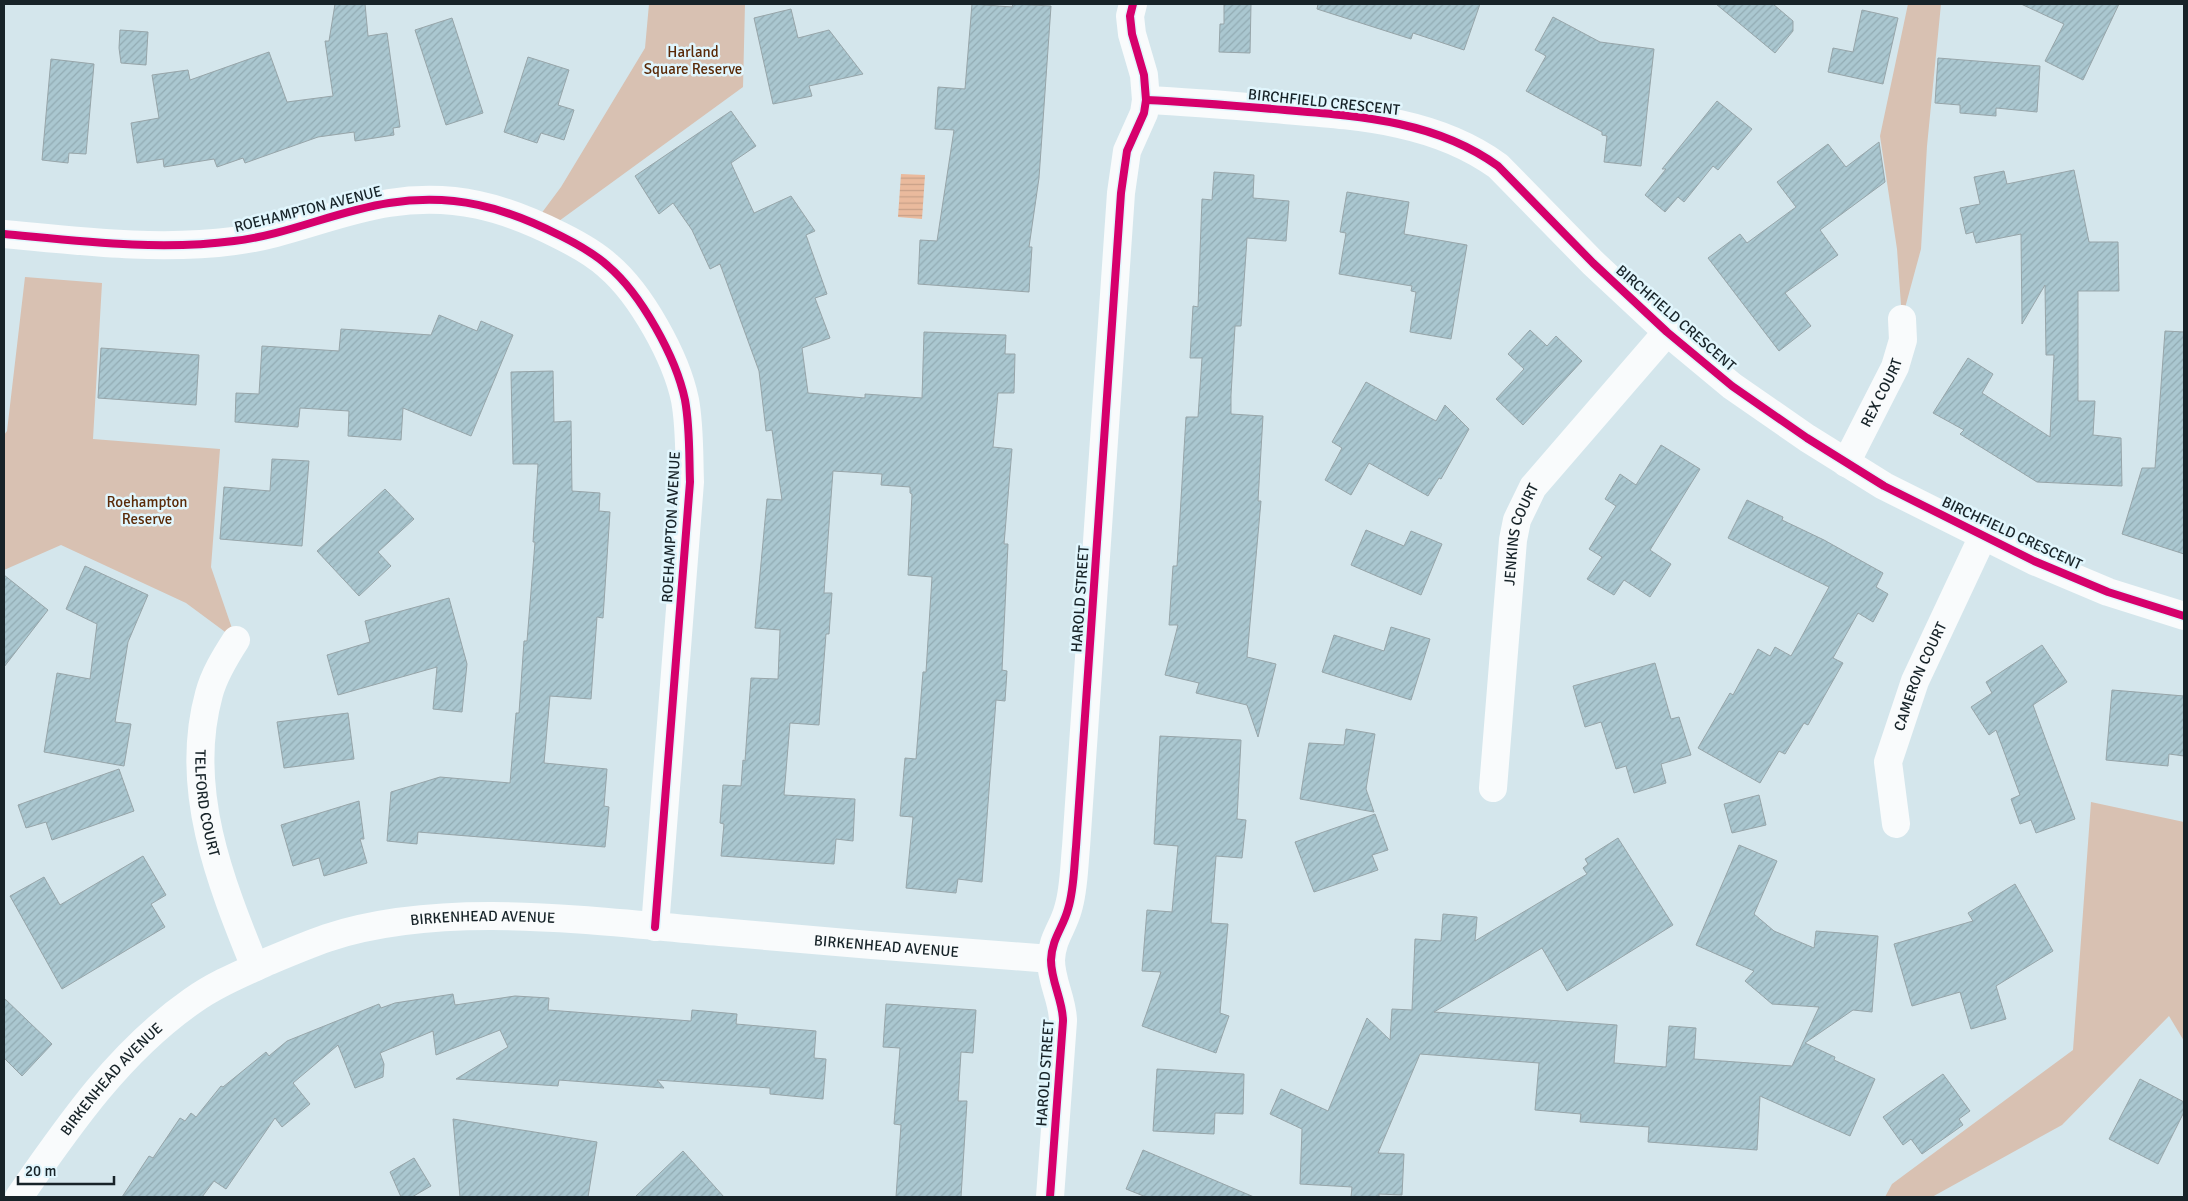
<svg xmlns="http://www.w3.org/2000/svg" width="2188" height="1201" font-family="Signika,sans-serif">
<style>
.green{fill:#d8c1b2}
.water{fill:url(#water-rules)}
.building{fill:url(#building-hatch);stroke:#97a5a9}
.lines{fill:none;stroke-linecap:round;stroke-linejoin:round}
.street{stroke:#f9fbfc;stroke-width:28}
.secondary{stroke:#f9fbfc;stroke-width:28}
.cycleway-casing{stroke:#e1f6fd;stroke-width:11}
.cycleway{stroke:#d6006c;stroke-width:8}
.labels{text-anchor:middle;stroke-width:5;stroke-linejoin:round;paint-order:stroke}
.park-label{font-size:15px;fill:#5a2a08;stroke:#e1f6fd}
.street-label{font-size:15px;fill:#172328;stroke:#e1f6fd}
</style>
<defs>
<pattern id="water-rules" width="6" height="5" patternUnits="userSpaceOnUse" patternTransform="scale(1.25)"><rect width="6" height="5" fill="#eaba9d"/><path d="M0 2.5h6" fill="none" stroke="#c8a087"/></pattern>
<pattern id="building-hatch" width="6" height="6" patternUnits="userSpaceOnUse" patternTransform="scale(1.25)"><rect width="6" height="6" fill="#aac7d0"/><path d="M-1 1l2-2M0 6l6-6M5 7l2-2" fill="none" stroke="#92abb3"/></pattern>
</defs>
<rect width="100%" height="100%" fill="#d4e6ec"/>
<g class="green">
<path d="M649,4H745L743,87L548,229L535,222L561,187L645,48Z"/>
<path d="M1908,4H1941L1927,146L1921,249L1902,319L1897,249L1880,136Z"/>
<path d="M25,277L102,283L93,439L220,449L211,567L236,640L186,603L61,545L4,570V435L7,431Z"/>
<path d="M2091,802L2184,822V1041L2169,1016L2062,1125L1932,1197H1885L1892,1184L2073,1050Z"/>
</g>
<path class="water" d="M901,174L925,175L922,219L898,217Z"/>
<g class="building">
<path d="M335,4H365L368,36L387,33L400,127L393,128L394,135L355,141L354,132L318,137L245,163L243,158L217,167L214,159L164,167L163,159L137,163L131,123L159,118L152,75L188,70L190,80L269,52L287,102L333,96L325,41H329Z"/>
<path d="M972,4L1012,7L1013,4L1051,6L1039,178L1029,247H1032L1029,292L918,284L920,240L937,241L954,130L935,129L938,87L965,89Z"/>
<path d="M1224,4H1251L1250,53L1219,52L1220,24H1224Z"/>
<path d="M1318,4H1480L1464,50L1413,33L1411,39L1317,9Z"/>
<path d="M1716,4H1773L1793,21V31L1775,53Z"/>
<path d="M2021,4H2119L2083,80L2045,61L2064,24Z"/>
<path d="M791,9L798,38L829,30L863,74L809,86L812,96L773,104L754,18Z"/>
<path d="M1862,10L1898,18L1883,84L1828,72L1833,48L1853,52Z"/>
<path d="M1553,17L1600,42L1654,49L1641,166L1604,162L1607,136L1602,135V132L1526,91L1546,56L1535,50Z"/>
<path d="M452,18L483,113L446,125L415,30Z"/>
<path d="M120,30L148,32L146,65L121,63L119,48Z"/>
<path d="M528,57L569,70L558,105L574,110L564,140L541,133L537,143L504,132Z"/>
<path d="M1938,58L2040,66L2037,112L1996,108V116L1960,113V105L1935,103Z"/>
<path d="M51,59L94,64L86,154L69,153L68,163L42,160Z"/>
<path d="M1717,101L1752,129L1718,170L1713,166L1684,202L1678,197L1665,212L1645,195L1666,169H1662Z"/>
<path d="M731,111L756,146L731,163L754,213L791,196L815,231L806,235L827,294L815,298L830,338L802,348L808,393L865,398V394L922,398L924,332L1006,335L1005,354H1015L1014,393H998L993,447L1012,449L1004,544H1008L1002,670L1007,671L1005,701L996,700L982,882L958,879L956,893L906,888L913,817L900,816L905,758L916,759L923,672H926L932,577L908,575L912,494L910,493V487L881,485L882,474L833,471L824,593H832L829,634H826L819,725L790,723L784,795L855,799L853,841L836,839L834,864L721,856L724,824L720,823L723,785L741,786L743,760L745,761L751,678L778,679L780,630L755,628L767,499L782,500L772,430L766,431L759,371L720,264L710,269L692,230L673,203L659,214L635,176Z"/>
<path d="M1879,142L1885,182L1820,230L1838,255L1785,293L1811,326L1779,351L1708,258L1740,234L1747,243L1796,207L1777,182L1828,144L1846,167Z"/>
<path d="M2074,170L2089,242H2118L2119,291H2078V401H2095L2093,435L2121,438L2122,486L2037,482L1960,434L1964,430L1933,413L1968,358L1993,374L1982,393L2050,437L2054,355H2046L2045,285L2022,324L2021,234L1976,243L1973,232L1966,234L1960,208L1980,204L1974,177L2004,171L2007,184Z"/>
<path d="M1214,172L1254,175L1253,198L1289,201L1286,241L1247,238L1241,326H1235L1231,395V414L1263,416L1258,501H1261L1247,657L1276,664L1258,737L1247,705L1196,693L1199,683L1165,675L1178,625H1169L1173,566H1177L1186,417H1198L1202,358H1190L1193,306L1198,307L1202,199L1212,200Z"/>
<path d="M1347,192L1409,202L1404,234L1467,245L1451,339L1410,332L1416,292L1411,291L1412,286L1339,274L1346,233L1340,232Z"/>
<path d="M439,315L477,331L481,321L513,335L471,436L403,408L401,440L348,436L349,411L300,408L298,427L235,422L236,393L259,394L262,346L339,351L341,329L431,335Z"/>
<path d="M1530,330L1547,346L1556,336L1582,361L1523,425L1496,399L1524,369L1508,354Z"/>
<path d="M2165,331L2184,332V554L2122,534L2142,468H2155Z"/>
<path d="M101,348L199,355L196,405L98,398Z"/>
<path d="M553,371L554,422L571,421L572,491L600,493L599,511L610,512L603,618L597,617L591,699L550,696L544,763L607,769L604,806L609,807L605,847L418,832L417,844L387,841L391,792L440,777L510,783L516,713H519L524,641H527L535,542H533L538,464H513L511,372Z"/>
<path d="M1366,382L1436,421L1445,405L1469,429L1441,479L1439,478L1428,496L1369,463L1351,495L1325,480L1342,448L1332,442Z"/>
<path d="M1661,445L1700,469L1650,550L1671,564L1650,597L1624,580L1614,595L1587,579L1602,557L1589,549L1616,506L1605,499L1620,474L1636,485Z"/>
<path d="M272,459L309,461L302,546L220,539L224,487L270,491Z"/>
<path d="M385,489L414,519L378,552L391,566L359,596L317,551Z"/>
<path d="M1747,500L1783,517L1782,520L1824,540L1883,573L1876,587L1888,594L1873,622L1858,613L1833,658L1843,663L1808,725L1804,723L1785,754L1779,751L1760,783L1698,748L1730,693L1733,695L1758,649L1770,656L1775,647L1791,656L1829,587L1728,538Z"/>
<path d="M1366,530L1404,546L1411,531L1442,544L1421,595L1351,565Z"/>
<path d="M85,566L148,595L128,642L115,722L131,724L124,766L44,752L57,673L90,679L97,624L66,609Z"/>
<path d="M4,575L48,610L4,667Z"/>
<path d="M449,598L467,664L462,712L433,709L437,667L338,695L327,655L370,642L365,621Z"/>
<path d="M1391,627L1430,639L1411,700L1322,672L1334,635L1384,651Z"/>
<path d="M2042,645L2067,682L2033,705L2075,819L2036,833L2031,820L2020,824L2011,799L2020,795L1996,730L1989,735L1971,707L1992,693L1986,682Z"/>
<path d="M1655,663L1671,719L1679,717L1691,755L1661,764L1666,783L1634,793L1626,766L1616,769L1601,722L1585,727L1573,686Z"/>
<path d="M2112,690L2184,696V756L2169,754L2168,766L2106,760Z"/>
<path d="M348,713L354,759L284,768L277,722Z"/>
<path d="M1346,729L1375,734L1366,789L1374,812L1300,799L1309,743L1344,745Z"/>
<path d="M1160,736L1241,740L1237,819L1246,820L1242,858L1216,856L1211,923L1228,924L1220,1013L1229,1016L1216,1053L1142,1026L1161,972L1142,971L1147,910L1172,912L1178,846L1154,844Z"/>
<path d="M119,769L134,811L52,840L46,822L26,828L18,805Z"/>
<path d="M1759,795L1766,825L1732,833L1724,804Z"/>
<path d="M359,801L364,839H360L367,863L324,876L319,858L293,866L281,825Z"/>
<path d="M1375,814L1388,850L1372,855L1378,870L1314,892L1295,842Z"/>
<path d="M1618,838L1673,925L1567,991L1542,948L1434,1012L1617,1025L1614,1063L1666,1067L1669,1026L1696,1028L1694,1059L1792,1066L1819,1007L1772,1004L1745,981L1754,971L1696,945L1739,845L1777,861L1754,914L1774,931L1814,948L1816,931L1878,936L1872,1012L1853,1010L1805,1043L1835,1057L1834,1060L1875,1079L1850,1136L1760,1096L1757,1150L1648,1142L1649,1127L1580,1122L1581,1114L1535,1110L1539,1063L1420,1054L1378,1153L1404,1154L1402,1195L1379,1194V1197H1351L1352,1187L1300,1184L1302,1129L1270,1114L1281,1089L1328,1111L1367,1018L1390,1040L1392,1009L1412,1010L1415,939L1441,941L1443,914L1477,917L1475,941L1587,874L1583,868L1588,864L1585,859Z"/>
<path d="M143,856L166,895L151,904L165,927L62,989L10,896L44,877L60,905Z"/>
<path d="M2015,884L2053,951L1996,986L2006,1019L1971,1029L1960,992L1912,1006L1894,944L1973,921L1968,913Z"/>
<path d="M453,994L455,1005L515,996L549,998L548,1010L691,1021L692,1010L737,1014L736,1024L816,1031L814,1058L826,1059L823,1099L770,1094V1088L657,1080L664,1088L559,1080L558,1086L456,1079L508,1047L500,1030L436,1055L433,1031L380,1053L384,1064L383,1077L355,1088L338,1045L293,1083L310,1104L282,1127L275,1118L226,1189L214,1181L202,1197H122L149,1156L153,1158L180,1118L185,1121L191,1113L196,1117L221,1086L223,1087L266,1052L269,1056L287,1041L379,1004L381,1008L395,1003Z"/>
<path d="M4,998L52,1044L22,1076L4,1058Z"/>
<path d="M886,1004L976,1010L973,1053L961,1052L958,1101H967L961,1197H896L901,1125L894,1124L900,1048L883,1047Z"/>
<path d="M1157,1069L1244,1074L1243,1114L1215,1113L1214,1134L1153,1131Z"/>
<path d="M1943,1074L1970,1111L1959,1119L1963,1125L1922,1154L1911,1139L1903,1145L1883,1117Z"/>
<path d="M2140,1079L2184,1102V1112L2158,1164L2109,1139Z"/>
<path d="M453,1119L597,1142L588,1197H460Z"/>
<path d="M1143,1150L1254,1197H1146L1126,1189Z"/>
<path d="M683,1151L724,1197H635Z"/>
<path d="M414,1158L431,1186L412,1197H401L390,1172Z"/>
</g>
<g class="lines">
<g class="street">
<path d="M1146,100C1192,102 1239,106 1285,110C1360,116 1436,121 1498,166L1593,263L1667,332L1732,386L1807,438L1884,486L2034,561L2108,592L2184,616"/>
<path d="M4,234C79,241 158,251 234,241C287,235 336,211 389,203C454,193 504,207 561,236C577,244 595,254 608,266C641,294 676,357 685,400C690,427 689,455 690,482L655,927"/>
<path id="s1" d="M1846,463L1895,367L1903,340L1902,319"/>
<path id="s2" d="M236,640C225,657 214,675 209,694C183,788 220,881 255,967"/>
<path id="s3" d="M1493,788L1513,540L1517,520L1533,487L1667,332"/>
<path id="s4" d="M1896,824L1888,762L1915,681L1983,536"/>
<path id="s5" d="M19,1197C69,1125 119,1052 192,1001C216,984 243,973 269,961C288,953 307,945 327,938C445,899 598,922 720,932C830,942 941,951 1051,959"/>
</g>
<path class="secondary" d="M1050,1197L1063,1021C1063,1000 1051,982 1051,960C1052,938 1063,928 1068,909C1074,890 1074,867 1076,847L1121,193L1127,151L1144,113L1146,100L1144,75L1132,34L1130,16L1133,4"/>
<defs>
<g id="cycleway">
<path d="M1146,100C1192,102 1239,106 1285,110C1360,116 1436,121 1498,166L1593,263L1667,332L1732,386L1807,438L1884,486L2034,561L2108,592L2184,616"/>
<path d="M4,234C79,241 158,251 234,241C287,235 336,211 389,203C454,193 504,207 561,236C577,244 595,254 608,266C641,294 676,357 685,400C690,427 689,455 690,482L655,927"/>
<path d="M1050,1197L1063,1021C1063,1000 1051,982 1051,960C1052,938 1063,928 1068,909C1074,890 1074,867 1076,847L1121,193L1127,151L1144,113L1146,100L1144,75L1132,34L1130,16L1133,4"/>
</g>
</defs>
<use href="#cycleway" class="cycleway-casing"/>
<use href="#cycleway" class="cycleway"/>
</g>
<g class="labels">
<g class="park-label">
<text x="693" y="57">Harland<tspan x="693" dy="17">Square Reserve</tspan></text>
<text x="147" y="507">Roehampton<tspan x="147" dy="17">Reserve</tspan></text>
</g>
<g class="street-label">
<text transform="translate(1324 102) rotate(6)" y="5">BIRCHFIELD CRESCENT</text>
<text transform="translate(308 209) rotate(-14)" y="5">ROEHAMPTON AVENUE</text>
<text transform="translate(1676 318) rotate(41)" y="5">BIRCHFIELD CRESCENT</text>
<text dy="5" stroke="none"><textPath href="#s1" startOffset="79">REX COURT</textPath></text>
<text transform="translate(671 527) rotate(-87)" y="5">ROEHAMPTON AVENUE</text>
<text transform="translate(2012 533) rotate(25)" y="5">BIRCHFIELD CRESCENT</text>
<text dy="5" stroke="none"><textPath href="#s3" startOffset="256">JENKINS COURT</textPath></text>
<text transform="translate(1080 599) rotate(-86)" y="5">HAROLD STREET</text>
<text dy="5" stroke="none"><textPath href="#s4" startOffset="154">CAMERON COURT</textPath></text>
<text dy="5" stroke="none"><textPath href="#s2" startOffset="171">TELFORD COURT</textPath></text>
<text dy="5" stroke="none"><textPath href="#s5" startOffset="570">BIRKENHEAD AVENUE</textPath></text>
<text dy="5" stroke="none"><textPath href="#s5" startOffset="975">BIRKENHEAD AVENUE</textPath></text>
<text transform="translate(1045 1073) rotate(-86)" y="5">HAROLD STREET</text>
<text dy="5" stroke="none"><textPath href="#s5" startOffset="150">BIRKENHEAD AVENUE</textPath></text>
</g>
</g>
<rect width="2188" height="1201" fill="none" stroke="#172328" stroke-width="10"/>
<path d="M18 1176v8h96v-8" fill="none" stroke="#172328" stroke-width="2.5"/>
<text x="25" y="1176" font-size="15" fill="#172328" stroke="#e1f6fd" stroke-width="4" paint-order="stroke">20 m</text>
</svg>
